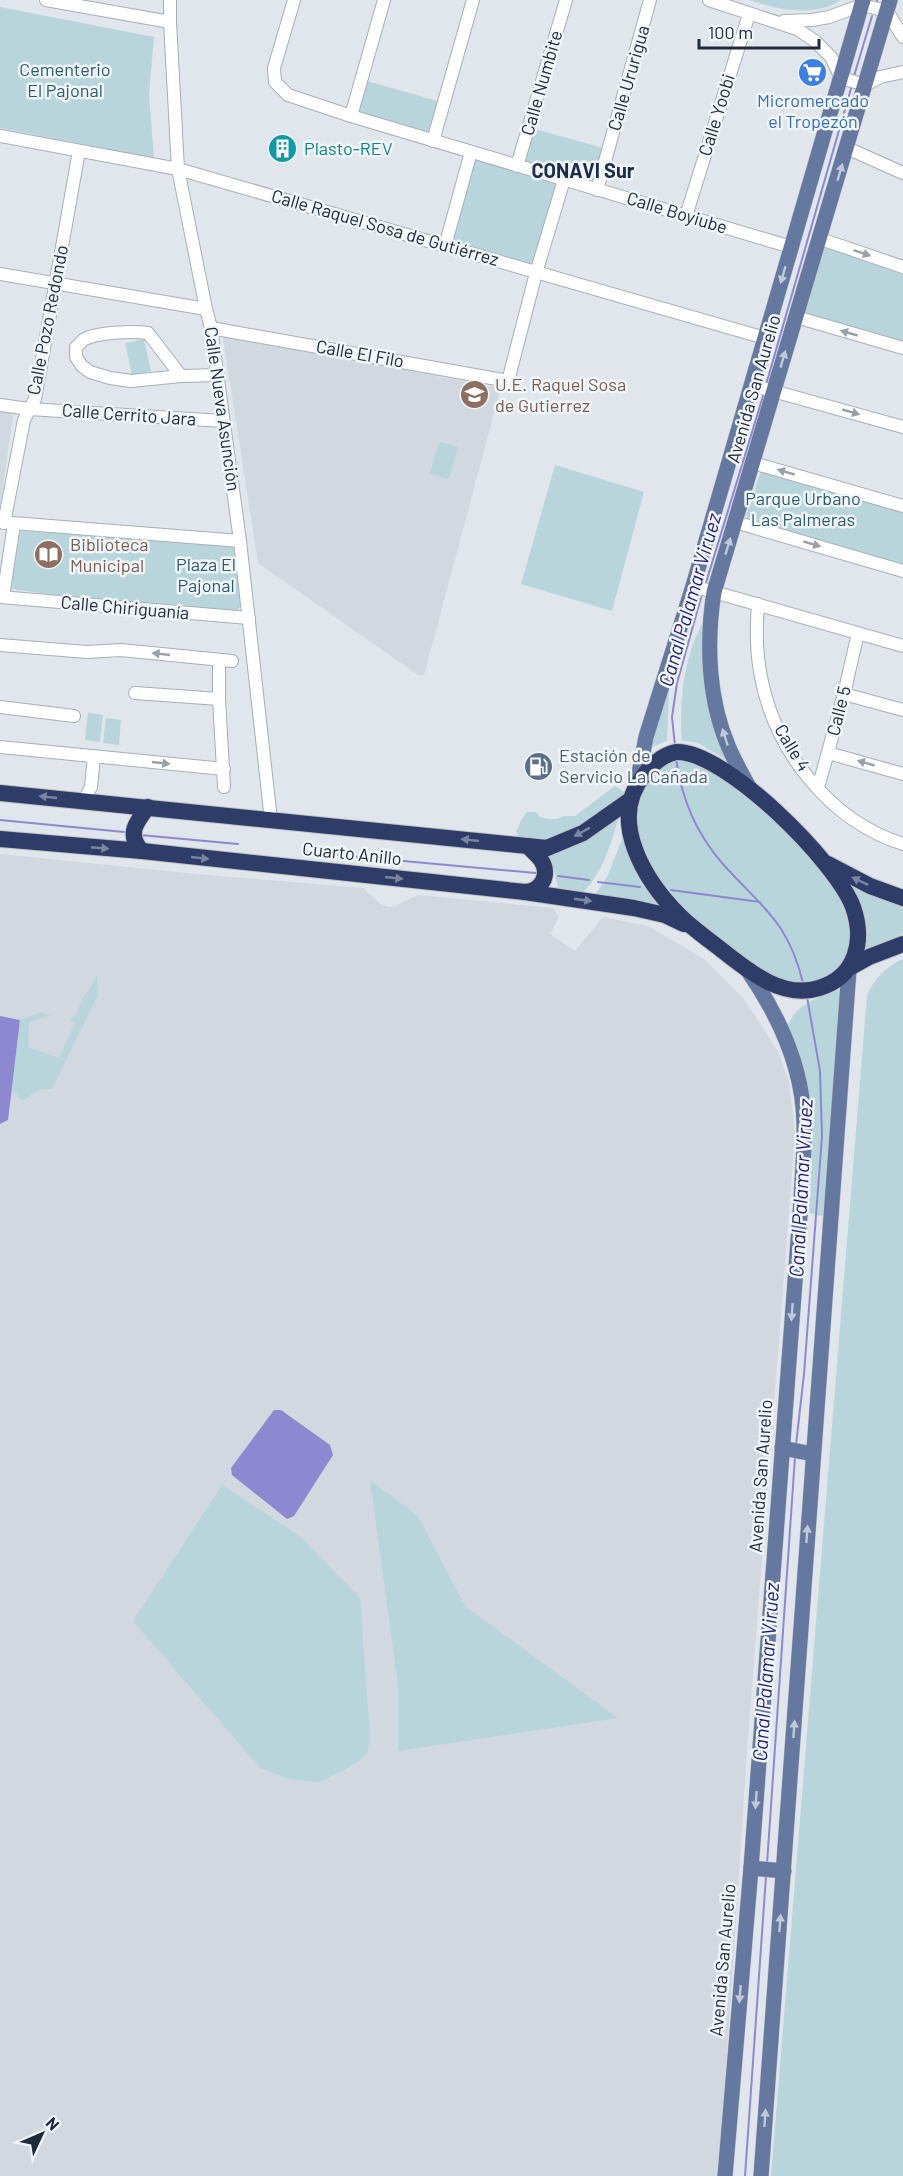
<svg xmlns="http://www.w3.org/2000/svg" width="903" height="2176" font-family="Barlow,sans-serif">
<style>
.built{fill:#d1d8df}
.green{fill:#b9d5dc}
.water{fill:#8e88d0}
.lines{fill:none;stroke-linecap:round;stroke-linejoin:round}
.stream{stroke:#8e88d0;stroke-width:2}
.minor-casing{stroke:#a7aeb6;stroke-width:14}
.major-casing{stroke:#c1c3c8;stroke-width:16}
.highway-casing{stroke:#c1c3c8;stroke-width:18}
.minor{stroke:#fff;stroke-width:12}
.major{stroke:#6578a0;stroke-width:15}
.highway{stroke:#2d3d67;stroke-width:16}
.oneway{fill:#bfc9d9}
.oneway2{fill:#9b9fa7}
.oneway3{fill:#7b87a1}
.labels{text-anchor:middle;stroke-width:5;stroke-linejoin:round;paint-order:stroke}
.park-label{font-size:18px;fill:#2c5b71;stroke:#f0f5f8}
.street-label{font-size:18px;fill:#212a3b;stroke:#f0f5f8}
.shop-label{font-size:18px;fill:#366cbe;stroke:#f0f5f8}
.culture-label{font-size:18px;fill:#0d838f;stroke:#f0f5f8;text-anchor:start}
.education-label{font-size:18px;fill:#785e54;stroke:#f0f5f8;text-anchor:start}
.service-label{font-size:18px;fill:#4e5e75;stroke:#f0f5f8;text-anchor:start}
.neighbourhood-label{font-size:20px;font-weight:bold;fill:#1d2c4d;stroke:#f0f5f8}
.water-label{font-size:20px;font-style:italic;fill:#251c76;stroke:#f0f5f8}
</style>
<rect width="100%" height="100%" fill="#e0e6eb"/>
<g class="built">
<path d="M227,336L494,387L499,390V395L424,675H418L258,563L223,338Z"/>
<path d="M0,409L9,411L13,417L0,507Z"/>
<path d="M0,854L186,873L363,888L382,905L389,907L395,906L418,895L553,908L559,917L550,934L575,951L603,917L648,926L704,959L743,998L778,1051L789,1082L795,1133L747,1751L719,2176H0Z"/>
</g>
<g class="green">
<path d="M749,0H841C814,18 777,9 749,0Z"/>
<path d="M0,7L154,37L149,94L154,158L0,128Z"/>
<path d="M367,81L441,102L430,132L360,114L358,111Z"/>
<path d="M531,128L607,149L594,180L590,181L525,161L523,156Z"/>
<path d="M475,158L554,181L555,186L533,265L530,267L451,241Z"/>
<path d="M825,245L903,271V343L804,314Z"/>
<path d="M144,339L151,371L132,375L125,343Z"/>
<path d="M439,442L458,447L449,479L430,474Z"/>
<path d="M555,465L644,492L612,611L521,584Z"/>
<path d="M761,471L903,510V566L748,520L746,515Z"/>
<path d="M20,531L235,545L243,603L237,611L56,595L11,589Z"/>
<path d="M703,622L704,646L728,761L698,743L682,740C679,700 684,657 703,622Z"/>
<path d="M667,689L669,690L667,741L649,748Z"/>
<path d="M88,713L103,715L100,742L85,740Z"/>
<path d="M106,718L121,720L119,745L103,743Z"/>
<path d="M686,758L741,790L796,839L847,904L851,942L845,960L835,973L817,983L788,985L728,950L663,888L637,838L635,806L641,792L669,759Z"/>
<path d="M615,786L624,792L617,803L558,839L543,843L519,838L516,832L522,819L527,812H536L540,817L550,819H558L563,816H575Z"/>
<path d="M620,814C611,842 603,875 580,895L559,892L554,869L544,854Z"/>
<path d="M623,837L645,884L664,911L595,895L607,877Z"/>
<path d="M846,880L903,902V934L862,953Z"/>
<path d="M903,959V2176H771L867,995C875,978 886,966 903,959Z"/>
<path d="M97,974L98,995L52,1089L38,1090L23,1101L16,1094L11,1092L20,1020L39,1013L52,1015L29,1022L28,1047L59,1058L75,1022L69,1020L77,1014L82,998L89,990Z"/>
<path d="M842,989L826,1217L805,1212L809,1121L787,1028C795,1003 820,997 842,989Z"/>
<path d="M370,1480L418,1516L465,1606L618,1718L398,1751V1685Z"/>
<path d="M222,1485L301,1537L360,1598L370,1738L367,1754L350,1767L320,1782L292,1780L260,1768L133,1621Z"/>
</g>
<g class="water">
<path d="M0,1016L20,1020L8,1120L0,1124Z"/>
<path d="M274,1410H281L330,1445L333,1455L294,1516L287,1519L232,1475L231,1468Z"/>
</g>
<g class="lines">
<g class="stream">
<path d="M877,1V0"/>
<path d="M854,76L872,16"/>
<path d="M766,385L852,85"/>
<path d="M705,586L764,393"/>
<path d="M675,746L672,717L677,683L702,594"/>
<path d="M676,758C681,797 696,833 722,863C761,907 788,920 803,983"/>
<path d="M0,820L124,832"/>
<path d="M140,835L238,844"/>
<path d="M305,852L536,873"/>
<path d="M558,876L589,880"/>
<path d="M598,882L640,887"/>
<path d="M671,890L760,902"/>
<path d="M796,1445L804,1374L822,1136L820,1071L807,997"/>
<path d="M767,1864L795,1457"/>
<path d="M745,2176L766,1876"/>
</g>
<defs>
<g id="minor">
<path d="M46,0L170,22"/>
<path d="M170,0V22L178,169L206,309L211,328L240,541L271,820"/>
<path d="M294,0L274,68L275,82L288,95L351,116L791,247"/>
<path d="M709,0L797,29L815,41L831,57L841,78L866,85L880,77L903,72"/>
<path d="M784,21L812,20L829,17L862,5L887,11L903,37"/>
<path d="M351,116L384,0"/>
<path d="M0,136L178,169L765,338"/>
<path d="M433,141L473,0"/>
<path d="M847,148L903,173"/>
<path d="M517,166L566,0"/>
<path d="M597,190L650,0"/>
<path d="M686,216L749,14"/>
<path d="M821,239L903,267"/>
<path d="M445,246L471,152"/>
<path d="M0,274L206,309"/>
<path d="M796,317L903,348"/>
<path d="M211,328L508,381L536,273L564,180"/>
<path d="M181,376L148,333C133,331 96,332 83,340C81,342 79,345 76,347V357L82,366L90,372L110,378L131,381L181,376L218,375"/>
<path d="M751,385L903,427"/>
<path d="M0,405L29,409L223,421"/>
<path d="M753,463L903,506"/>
<path d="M0,522L240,541"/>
<path d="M735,522L903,571"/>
<path d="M4,523L24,420L35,399L79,151"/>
<path d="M693,586L903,646"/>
<path d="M0,597L249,618"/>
<path d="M3,597L14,524"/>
<path d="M758,604C756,629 756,653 761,677C775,751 830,821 903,844"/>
<path d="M0,645L87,652L121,650L232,661"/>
<path d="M219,660V699L224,787"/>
<path d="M135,693L219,699"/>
<path d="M844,694L903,710"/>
<path d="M0,707L74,716"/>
<path d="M0,747L224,769"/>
<path d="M828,753L903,774"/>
<path d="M818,788L844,694L858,633"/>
<path d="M78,800H84L91,787L94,756"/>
</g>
<g id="major">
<path d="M637,784L646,737L693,586L863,0"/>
<path d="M750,789C743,776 735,762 729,748C708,700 706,643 714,592L890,0"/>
<path d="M782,1448L813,1454"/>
<path d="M751,1868L784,1871"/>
<path d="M725,2176L751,1868L801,1201C802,1175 805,1149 804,1123C803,1067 779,1016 748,971"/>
<path d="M761,2176L849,970"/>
</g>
<g id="highway">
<path d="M676,752C725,750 837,863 853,907C865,941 856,977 819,988C781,1000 746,969 718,947C705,937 691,927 680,916C645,881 607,820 644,775C653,764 662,755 676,752Z"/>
<path d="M0,793L547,848L583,833L630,800"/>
<path d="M0,839L142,851L525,892L634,908L665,915L684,924"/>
<path d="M142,851C126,835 136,822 148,807"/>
<path d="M828,864L870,886L903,898"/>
<path d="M525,892C541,891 551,875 541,860C538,855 532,851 528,846"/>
<path d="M851,967L869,957L903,944"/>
</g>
</defs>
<use href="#minor" class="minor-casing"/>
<use href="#major" class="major-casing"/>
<use href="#highway" class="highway-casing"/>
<use href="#minor" class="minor"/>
<use href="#major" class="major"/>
<use href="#highway" class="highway"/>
</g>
<defs><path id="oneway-solid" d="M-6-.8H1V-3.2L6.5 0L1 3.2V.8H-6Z" transform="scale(1.5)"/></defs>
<g class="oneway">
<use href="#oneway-solid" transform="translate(840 172) rotate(-74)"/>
<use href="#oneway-solid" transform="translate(783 275) rotate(106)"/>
<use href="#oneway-solid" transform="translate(783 359) rotate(-74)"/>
<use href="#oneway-solid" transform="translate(728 546) rotate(-73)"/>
<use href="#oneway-solid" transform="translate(725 737) rotate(-108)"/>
<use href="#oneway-solid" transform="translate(792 1312) rotate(94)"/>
<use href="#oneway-solid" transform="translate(807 1534) rotate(-86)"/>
<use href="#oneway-solid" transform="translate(794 1729) rotate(-86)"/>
<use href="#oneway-solid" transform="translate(756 1800) rotate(94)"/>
<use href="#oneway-solid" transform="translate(780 1923) rotate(-86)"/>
<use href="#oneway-solid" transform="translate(740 1994) rotate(95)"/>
<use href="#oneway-solid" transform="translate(765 2118) rotate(-86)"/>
</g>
<g class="oneway2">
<use href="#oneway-solid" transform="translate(862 253) rotate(19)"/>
<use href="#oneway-solid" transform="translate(849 333) rotate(-164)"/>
<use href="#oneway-solid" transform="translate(851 412) rotate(16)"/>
<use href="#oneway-solid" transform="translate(786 472) rotate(-164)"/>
<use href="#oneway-solid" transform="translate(812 544) rotate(16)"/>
<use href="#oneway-solid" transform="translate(161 654) rotate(-174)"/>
<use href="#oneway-solid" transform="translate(161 763) rotate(6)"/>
<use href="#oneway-solid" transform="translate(866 763) rotate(-164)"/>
</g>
<g class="oneway3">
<use href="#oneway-solid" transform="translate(48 797) rotate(-174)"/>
<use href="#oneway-solid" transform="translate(582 832) rotate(151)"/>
<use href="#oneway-solid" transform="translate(470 840) rotate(-174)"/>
<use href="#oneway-solid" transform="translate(100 848) rotate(5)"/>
<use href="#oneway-solid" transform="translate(200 858) rotate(6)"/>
<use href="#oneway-solid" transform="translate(394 878) rotate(6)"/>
<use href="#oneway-solid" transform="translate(860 881) rotate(-154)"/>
<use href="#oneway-solid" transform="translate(583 900) rotate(8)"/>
</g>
<defs>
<symbol id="supermarket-disc" viewBox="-11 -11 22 22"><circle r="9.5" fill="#3f7fe0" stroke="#f0f5f8"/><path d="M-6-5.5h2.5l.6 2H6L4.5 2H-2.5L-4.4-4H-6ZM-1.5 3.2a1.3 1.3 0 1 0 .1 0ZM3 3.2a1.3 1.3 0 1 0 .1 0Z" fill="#fff"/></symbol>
<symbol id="building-disc" viewBox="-11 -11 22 22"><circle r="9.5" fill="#0f9aa8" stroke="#f0f5f8"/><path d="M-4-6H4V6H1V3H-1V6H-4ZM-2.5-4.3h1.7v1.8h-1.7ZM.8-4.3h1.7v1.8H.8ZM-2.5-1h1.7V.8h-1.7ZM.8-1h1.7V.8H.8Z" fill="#fff"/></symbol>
<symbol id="school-disc" viewBox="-11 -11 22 22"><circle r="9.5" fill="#8d6e63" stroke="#f0f5f8"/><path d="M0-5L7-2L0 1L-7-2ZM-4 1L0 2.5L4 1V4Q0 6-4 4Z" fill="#fff"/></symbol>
<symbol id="library-disc" viewBox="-11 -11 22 22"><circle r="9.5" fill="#8d6e63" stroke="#f0f5f8"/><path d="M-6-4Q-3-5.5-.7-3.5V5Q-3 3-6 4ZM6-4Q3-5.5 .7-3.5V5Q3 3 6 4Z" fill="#fff"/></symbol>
<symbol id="fuel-disc" viewBox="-11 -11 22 22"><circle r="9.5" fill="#5c6f8a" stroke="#f0f5f8"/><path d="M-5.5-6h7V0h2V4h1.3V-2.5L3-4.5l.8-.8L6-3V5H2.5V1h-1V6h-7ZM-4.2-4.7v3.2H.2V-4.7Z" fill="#fff"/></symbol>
</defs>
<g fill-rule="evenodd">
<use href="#supermarket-disc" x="796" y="56" width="33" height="33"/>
<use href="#building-disc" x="266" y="132" width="33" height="33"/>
<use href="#school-disc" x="458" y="378" width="33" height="33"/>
<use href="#library-disc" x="32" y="538" width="33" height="33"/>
<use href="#fuel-disc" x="522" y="750" width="33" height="33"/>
</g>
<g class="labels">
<g class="park-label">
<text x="65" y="76">Cementerio<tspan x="65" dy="21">El Pajonal</tspan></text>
<text x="803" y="505">Parque Urbano<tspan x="803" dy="21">Las Palmeras</tspan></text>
<text x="206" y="571">Plaza El<tspan x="206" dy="21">Pajonal</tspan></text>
</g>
<g class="street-label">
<text transform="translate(629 78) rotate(-74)" y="6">Calle Ururigua</text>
<text transform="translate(542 83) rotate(-74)" y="6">Calle Numbite</text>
<text transform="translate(717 115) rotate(-73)" y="6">Calle Yoobi</text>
<text transform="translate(677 213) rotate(17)" y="6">Calle Boyiube</text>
<text transform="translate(385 228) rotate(16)" y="6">Calle Raquel Sosa de Gutiérrez</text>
<text transform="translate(48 320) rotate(-79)" y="6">Calle Pozo Redondo</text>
<text transform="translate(360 354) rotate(10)" y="6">Calle El Filo</text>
<text transform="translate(754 389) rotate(-74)" y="6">Avenida San Aurelio</text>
<text transform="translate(222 409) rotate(82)" y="6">Calle Nueva Asunción</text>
<text transform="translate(129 415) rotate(4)" y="6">Calle Cerrito Jara</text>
<text transform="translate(125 608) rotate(5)" y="6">Calle Chiriguanía</text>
<text transform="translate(839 711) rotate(-76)" y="6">Calle 5</text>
<text transform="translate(792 748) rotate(59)" y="6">Calle 4</text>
<text transform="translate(352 854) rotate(6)" y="6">Cuarto Anillo</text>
<text transform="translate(761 1476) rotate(-86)" y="6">Avenida San Aurelio</text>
<text transform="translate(723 1960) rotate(-85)" y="6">Avenida San Aurelio</text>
</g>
<g class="shop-label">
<text x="813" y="107">Micromercado<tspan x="813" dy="21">el Tropezón</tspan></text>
</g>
<g class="culture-label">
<text x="304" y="155">Plasto-REV</text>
</g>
<g class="education-label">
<text x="495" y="391">U.E. Raquel Sosa<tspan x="495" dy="21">de Gutierrez</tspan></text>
<text x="70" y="551">Biblioteca<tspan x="70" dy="21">Municipal</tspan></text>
</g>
<g class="service-label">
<text x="559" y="762">Estación de<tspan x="559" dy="21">Servicio La Cañada</tspan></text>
</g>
<g class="neighbourhood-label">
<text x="583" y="178">CONAVI Sur</text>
</g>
<g class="water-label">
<text transform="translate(690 600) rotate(-74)" y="7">Canal Palamar Viruez</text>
<text transform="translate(801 1188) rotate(-87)" y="7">Canal Palamar Viruez</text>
<text transform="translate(766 1672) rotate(-86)" y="7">Canal Palamar Viruez</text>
</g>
</g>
<g transform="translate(42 2134) rotate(46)" stroke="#f0f5f8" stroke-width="4.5" paint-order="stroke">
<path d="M0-4.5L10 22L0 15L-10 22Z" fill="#212a3b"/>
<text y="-9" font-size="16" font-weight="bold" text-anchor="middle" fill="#212a3b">N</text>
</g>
<path d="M699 39v9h120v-9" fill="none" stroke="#212a3b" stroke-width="3"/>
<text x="708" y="39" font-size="18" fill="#212a3b" stroke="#f0f5f8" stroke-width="4.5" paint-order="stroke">100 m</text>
</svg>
